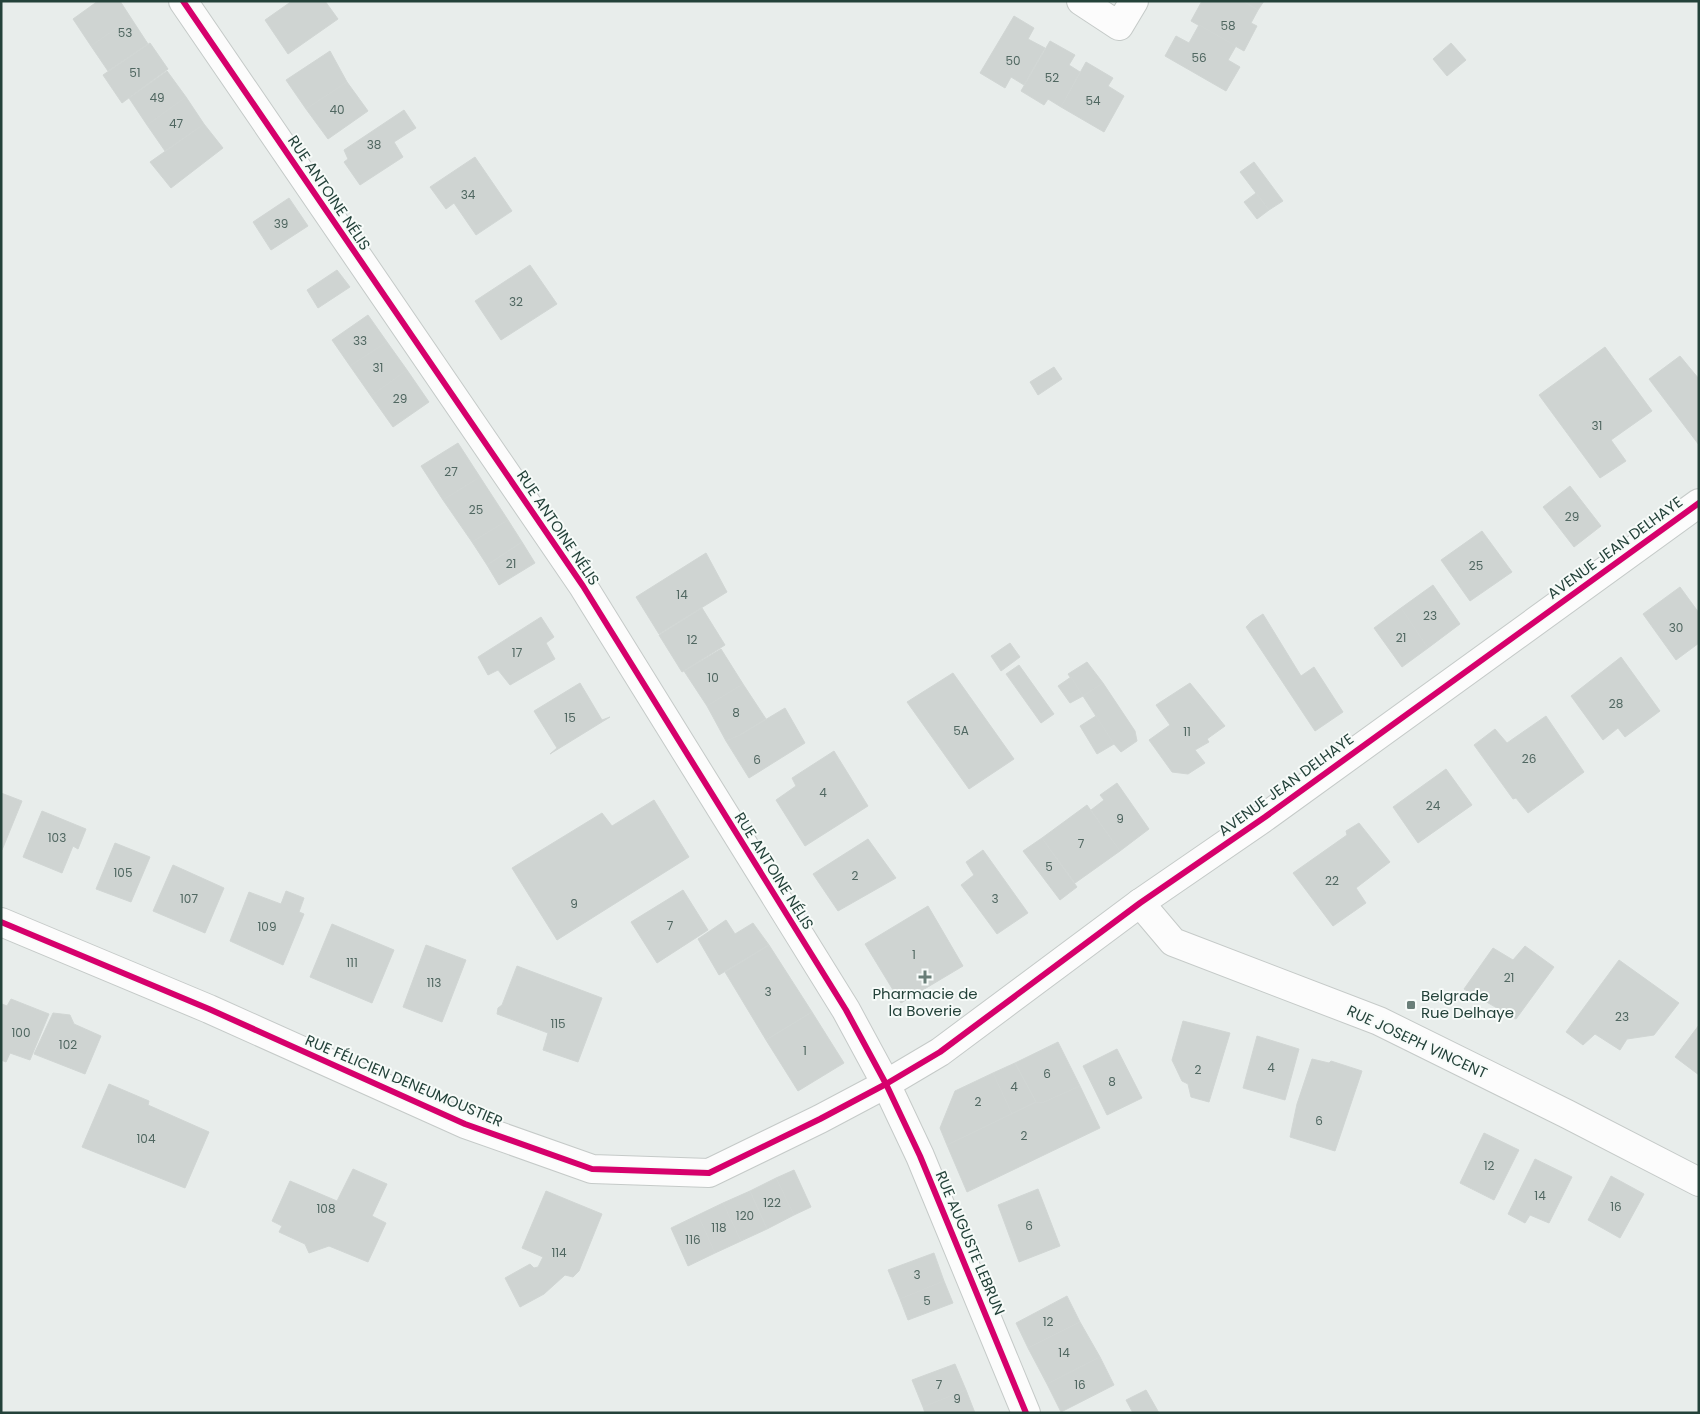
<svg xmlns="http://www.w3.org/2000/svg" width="1700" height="1414" font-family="Poppins,sans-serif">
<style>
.building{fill:#cfd4d2;stroke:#d1d6d4}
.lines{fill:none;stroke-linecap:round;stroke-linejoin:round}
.minor-casing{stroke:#c5cac8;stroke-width:30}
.minor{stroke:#fcfcfc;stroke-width:28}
.cycleway-casing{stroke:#f7fbf9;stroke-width:9}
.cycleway{stroke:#d6006c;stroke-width:6}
.poi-dot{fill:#697e78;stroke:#f7fbf9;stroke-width:2}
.labels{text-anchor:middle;stroke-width:4;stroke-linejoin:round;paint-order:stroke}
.number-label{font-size:12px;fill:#506761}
.street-label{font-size:15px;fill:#24423a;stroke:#f7fbf9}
.poi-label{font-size:15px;fill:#24423a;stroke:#f7fbf9}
</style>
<rect width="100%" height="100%" fill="#e8edeb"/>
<g class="building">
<path d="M98,1H120L131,18L91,46L73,19Z"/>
<path d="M292,1H325L338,19L288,54L265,20Z"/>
<path d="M1202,1H1243L1258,10L1251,23L1257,26L1244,51L1191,21Z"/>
<path d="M1243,1H1264L1258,10Z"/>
<path d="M1014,16L1034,28L1028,39L1045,48L1024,85L1011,77L1005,88L980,73Z"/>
<path d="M131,18L148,44L108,71L91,46Z"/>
<path d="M1199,25L1236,46L1228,60L1240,67L1226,91L1165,56L1176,36L1189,43Z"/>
<path d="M1050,41L1075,55L1069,65L1080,72L1061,107L1048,99L1044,105L1021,91Z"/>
<path d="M150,43L168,69L122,103L103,75Z"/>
<path d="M1451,43L1466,60L1447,76L1433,59Z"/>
<path d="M330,51L347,82L306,109L286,80Z"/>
<path d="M1086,62L1113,78L1108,86L1124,96L1104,132L1061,107Z"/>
<path d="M167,71L186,97L147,125L129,98Z"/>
<path d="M347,82L368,111L328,139L306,109Z"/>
<path d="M186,97L204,124L165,151L147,125Z"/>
<path d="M404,110L416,128L394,142L403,157L360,185L344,162L348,159L344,150Z"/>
<path d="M204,124L223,148L171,188L150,162Z"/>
<path d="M475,157L512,211L476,235L454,203L446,209L430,187Z"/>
<path d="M1254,162L1283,201L1269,210L1240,172Z"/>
<path d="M1256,193L1269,210L1257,219L1244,202Z"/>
<path d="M289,198L308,226L271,250L253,222Z"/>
<path d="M530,265L557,304L501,340L475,301Z"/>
<path d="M337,270L350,287L318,308L307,290Z"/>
<path d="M368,315L387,342L350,366L332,340Z"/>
<path d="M387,342L407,370L371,396L350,366Z"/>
<path d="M1605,347L1652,411L1611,440L1626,461L1600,478L1539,395Z"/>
<path d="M1680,356L1699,379V445L1649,379Z"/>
<path d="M1054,367L1062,379L1038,395L1030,382Z"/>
<path d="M407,370L429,402L393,427L371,396Z"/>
<path d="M458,443L480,477L443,500L421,466Z"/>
<path d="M480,477L508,520L472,542L443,500Z"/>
<path d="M1570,486L1601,526L1574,547L1543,507Z"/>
<path d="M508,520L522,542L487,565L472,542Z"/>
<path d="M1482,531L1512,572L1470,601L1441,560Z"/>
<path d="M522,542L535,563L499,585L487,565Z"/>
<path d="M706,553L727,592L659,634L636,597Z"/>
<path d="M1433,585L1460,624L1428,648L1401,608Z"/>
<path d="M1680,587L1699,613V643L1676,660L1643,614Z"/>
<path d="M702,608L725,645L682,672L659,635Z"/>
<path d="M1401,608L1428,648L1402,667L1374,628Z"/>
<path d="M1263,614L1301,676L1314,667L1343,712L1315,731L1246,627L1252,621Z"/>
<path d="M541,617L554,637L546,643L555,659L510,685L498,670L488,675L478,657Z"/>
<path d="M1010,643L1020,657L1001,671L991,656Z"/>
<path d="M721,649L743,684L707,706L684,671Z"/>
<path d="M1621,657L1660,711L1625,737L1618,728L1603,740L1571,696Z"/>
<path d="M1087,662L1103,683L1083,696L1068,674Z"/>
<path d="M1019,665L1054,714L1041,723L1006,674Z"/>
<path d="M953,673L1014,759L969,789L907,702Z"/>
<path d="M1071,677L1083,696L1070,703L1058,686Z"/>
<path d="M580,683L602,720L610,717L550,754L557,748L534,711Z"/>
<path d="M1103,683L1135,731L1137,741L1121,752L1114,744L1083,696Z"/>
<path d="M1190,683L1225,726L1207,739L1209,742L1195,750L1205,763L1188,774L1172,772L1149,740L1170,725L1156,705Z"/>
<path d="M743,684L766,719L740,735L726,741L707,706Z"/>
<path d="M785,708L805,743L749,778L726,741L740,735Z"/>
<path d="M1096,716L1114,744L1097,754L1080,726Z"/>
<path d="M1546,716L1584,772L1528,813L1516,798L1513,799L1474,745L1495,729L1507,743Z"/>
<path d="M834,751L868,806L805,846L776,800L796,786L792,778Z"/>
<path d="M1446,769L1472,805L1418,843L1393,807Z"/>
<path d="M1117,783L1149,829L1120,851L1091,810L1104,800L1100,795Z"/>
<path d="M1,793L22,801L2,850L1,849Z"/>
<path d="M654,800L689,857L557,940L512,868L602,813L612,826Z"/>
<path d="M1087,805L1120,851L1075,883L1042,838Z"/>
<path d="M42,811L86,829L78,849L73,846L62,873L23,857Z"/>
<path d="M1359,823L1390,862L1356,888L1366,903L1333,926L1293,873L1347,835L1346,831Z"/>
<path d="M1042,838L1077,887L1060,900L1023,851Z"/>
<path d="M868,839L896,878L838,911L813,874Z"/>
<path d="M115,843L150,857L131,902L96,889Z"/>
<path d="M983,850L1028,913L997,934L961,885L974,875L966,862Z"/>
<path d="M173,865L224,888L205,933L153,911Z"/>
<path d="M683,890L708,930L657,963L631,922Z"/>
<path d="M286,891L304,898L299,912L304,914L283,965L230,941L249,892L281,904Z"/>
<path d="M928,906L963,966L901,1003L865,944Z"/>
<path d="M726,920L735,934L753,923L769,945L719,975L698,939Z"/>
<path d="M332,924L394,950L372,1003L310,977Z"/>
<path d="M426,945L466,960L442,1022L403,1007Z"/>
<path d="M769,945L812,1012L766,1040L725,972Z"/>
<path d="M1525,946L1554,967L1516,1019L1464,989L1493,948L1513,960Z"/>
<path d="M1619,960L1679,1003L1654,1035L1627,1039L1620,1050L1595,1034L1583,1045L1566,1032Z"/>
<path d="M517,966L602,998L578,1062L543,1050L548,1033L497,1014L498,1008L502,1005Z"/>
<path d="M11,999L49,1014L30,1060L10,1053L6,1062L1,1060V1006L2,1004L7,1006Z"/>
<path d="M812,1012L844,1063L798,1091L766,1040Z"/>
<path d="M53,1013L70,1015L74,1024L101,1036L85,1074L34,1054Z"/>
<path d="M1183,1021L1230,1033L1209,1102L1191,1097L1188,1084L1182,1081L1172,1060Z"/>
<path d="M1699,1025V1075L1675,1057Z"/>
<path d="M1257,1036L1299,1049L1285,1100L1243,1088Z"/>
<path d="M1058,1042L1080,1086L1042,1103L1036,1102L1015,1063Z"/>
<path d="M1117,1049L1142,1098L1107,1115L1083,1066Z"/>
<path d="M1312,1059L1329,1063L1331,1061L1362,1071L1335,1151L1290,1137L1297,1104Z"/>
<path d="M1015,1063L1036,1102L1012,1114L993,1073Z"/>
<path d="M993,1073L1012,1114L947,1145L940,1128L955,1091Z"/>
<path d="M109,1084L149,1101L148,1105L209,1132L185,1188L82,1147Z"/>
<path d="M1080,1086L1100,1128L967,1192L947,1145L1036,1102L1042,1103Z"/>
<path d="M1484,1133L1519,1150L1494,1200L1460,1183Z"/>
<path d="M1535,1159L1572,1177L1549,1223L1530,1215L1525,1223L1508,1214Z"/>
<path d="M353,1169L387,1184L372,1216L386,1223L368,1262L329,1246L309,1253L305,1244L279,1232L282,1226L272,1221L290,1181L337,1201Z"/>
<path d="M794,1170L811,1207L794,1215L776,1178Z"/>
<path d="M1611,1176L1644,1194L1620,1238L1588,1220Z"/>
<path d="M776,1178L794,1215L767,1229L750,1191Z"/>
<path d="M1038,1189L1060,1246L1019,1262L998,1205Z"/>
<path d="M546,1191L602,1214L579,1271L573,1277L565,1275L544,1294L520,1307L505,1278L530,1264L534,1268L538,1267L543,1257L522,1248Z"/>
<path d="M750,1191L767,1229L741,1241L723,1203Z"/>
<path d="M723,1203L741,1241L715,1253L698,1215Z"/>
<path d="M698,1215L715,1253L688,1266L671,1228Z"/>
<path d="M934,1253L944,1281L900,1299L888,1270Z"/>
<path d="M944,1281L953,1303L908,1320L900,1299Z"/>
<path d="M1067,1296L1080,1322L1028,1348L1016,1323Z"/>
<path d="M1080,1322L1100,1357L1047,1384L1028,1348Z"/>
<path d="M1100,1357L1114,1385L1061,1412L1047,1384Z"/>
<path d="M955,1364L966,1390L923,1407L912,1380Z"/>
<path d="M966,1390L975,1413H925L923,1407Z"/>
<path d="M1146,1390L1159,1413H1133L1126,1400Z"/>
</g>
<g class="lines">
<defs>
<g id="minor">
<path d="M183,1L583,586L846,1010L886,1084L920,1156L1026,1413"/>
<path d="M1081,1L1119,26L1134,1"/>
<path d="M1140,903L1173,942L1379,1021L1567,1114L1699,1182"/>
<path d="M1,922L209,1009L465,1124L592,1169L709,1173L820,1119L886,1084L940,1052L1140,903L1265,817L1699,503"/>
</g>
</defs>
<use href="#minor" class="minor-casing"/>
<use href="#minor" class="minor"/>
<defs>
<g id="cycleway">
<path d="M183,1L583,586L846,1010L886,1084L920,1156L1026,1413"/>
<path d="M1,922L209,1009L465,1124L592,1169L709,1173L820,1119L886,1084L940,1052L1140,903L1265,817L1699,503"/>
</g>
</defs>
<use href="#cycleway" class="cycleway-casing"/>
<use href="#cycleway" class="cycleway"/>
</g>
<g class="poi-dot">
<path d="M922.5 969.5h5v5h5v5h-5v5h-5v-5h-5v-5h5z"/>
<rect x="1406" y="1000" width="10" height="10" rx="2.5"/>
</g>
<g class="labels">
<g class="number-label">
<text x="1228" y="30">58</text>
<text x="125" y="37">53</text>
<text x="1199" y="62">56</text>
<text x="1013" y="65">50</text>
<text x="135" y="77">51</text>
<text x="1052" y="82">52</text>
<text x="157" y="102">49</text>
<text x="1093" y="105">54</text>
<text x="337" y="114">40</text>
<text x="176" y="128">47</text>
<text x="374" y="149">38</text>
<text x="468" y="199">34</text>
<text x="281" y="228">39</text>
<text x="516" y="306">32</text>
<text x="360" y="345">33</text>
<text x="378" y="372">31</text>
<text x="400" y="403">29</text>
<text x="1597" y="430">31</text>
<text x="451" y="476">27</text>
<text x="476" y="514">25</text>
<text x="1572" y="521">29</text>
<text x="511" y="568">21</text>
<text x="1476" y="570">25</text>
<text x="682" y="599">14</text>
<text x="1430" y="620">23</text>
<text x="1676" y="632">30</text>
<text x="1401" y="642">21</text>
<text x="692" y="644">12</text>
<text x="517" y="657">17</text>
<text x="713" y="682">10</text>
<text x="1616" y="708">28</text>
<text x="736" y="717">8</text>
<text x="570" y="722">15</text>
<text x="961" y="735">5A</text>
<text x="1187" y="736">11</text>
<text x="1529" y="763">26</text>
<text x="757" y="764">6</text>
<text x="823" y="797">4</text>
<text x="1433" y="810">24</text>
<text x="1120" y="823">9</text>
<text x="57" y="842">103</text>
<text x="1081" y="848">7</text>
<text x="1049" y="871">5</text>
<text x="123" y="877">105</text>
<text x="855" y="880">2</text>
<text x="1332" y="885">22</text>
<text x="189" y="903">107</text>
<text x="995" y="903">3</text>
<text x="574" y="908">9</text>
<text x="670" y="930">7</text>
<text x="267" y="931">109</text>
<text x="914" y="959">1</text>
<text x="352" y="967">111</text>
<text x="1509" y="982">21</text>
<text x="434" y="987">113</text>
<text x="768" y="996">3</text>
<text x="1622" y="1021">23</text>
<text x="558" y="1028">115</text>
<text x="21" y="1037">100</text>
<text x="68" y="1049">102</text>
<text x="805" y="1055">1</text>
<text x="1271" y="1072">4</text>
<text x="1198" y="1074">2</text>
<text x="1047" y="1078">6</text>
<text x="1112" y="1086">8</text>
<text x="1014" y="1091">4</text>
<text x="978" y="1106">2</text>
<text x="1319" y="1125">6</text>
<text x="1024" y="1140">2</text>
<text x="146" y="1143">104</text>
<text x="1489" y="1170">12</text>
<text x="1540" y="1200">14</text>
<text x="772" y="1207">122</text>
<text x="1616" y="1211">16</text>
<text x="326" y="1213">108</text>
<text x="745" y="1220">120</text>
<text x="1029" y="1230">6</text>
<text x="719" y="1232">118</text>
<text x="693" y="1244">116</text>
<text x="559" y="1257">114</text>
<text x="917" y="1279">3</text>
<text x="927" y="1305">5</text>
<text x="1048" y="1326">12</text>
<text x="1064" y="1357">14</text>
<text x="939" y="1389">7</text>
<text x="1080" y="1389">16</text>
<text x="957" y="1403">9</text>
</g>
<g class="street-label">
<text transform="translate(329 193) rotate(56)" y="5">RUE ANTOINE NÉLIS</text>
<text transform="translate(558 528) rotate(56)" y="5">RUE ANTOINE NÉLIS</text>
<text transform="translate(1615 548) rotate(-36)" y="5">AVENUE JEAN DELHAYE</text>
<text transform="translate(1286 785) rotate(-36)" y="5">AVENUE JEAN DELHAYE</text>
<text transform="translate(774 871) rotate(58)" y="5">RUE ANTOINE NÉLIS</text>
<text transform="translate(1417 1042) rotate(25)" y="5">RUE JOSEPH VINCENT</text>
<text transform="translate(404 1081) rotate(23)" y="5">RUE FÉLICIEN DENEUMOUSTIER</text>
<text transform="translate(970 1243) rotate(67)" y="5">RUE AUGUSTE LEBRUN</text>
</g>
<g class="poi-label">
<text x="925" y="999">Pharmacie de<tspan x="925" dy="17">la Boverie</tspan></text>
<text x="1421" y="1001" text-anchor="start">Belgrade<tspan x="1421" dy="17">Rue Delhaye</tspan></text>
</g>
</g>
<rect width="1700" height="1414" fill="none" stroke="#24423a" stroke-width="5"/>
</svg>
